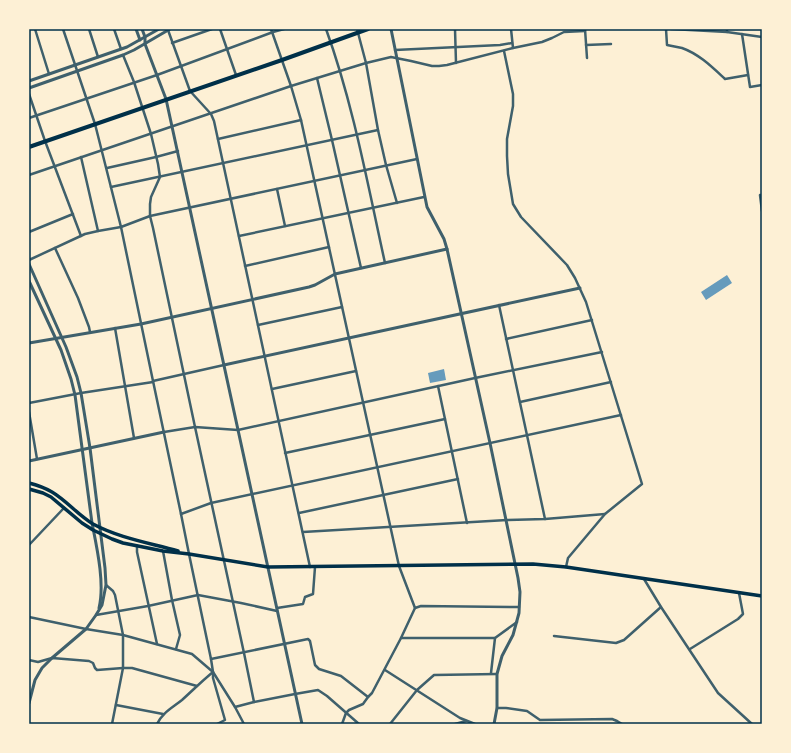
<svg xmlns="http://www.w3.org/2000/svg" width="791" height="753" font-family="Lato,sans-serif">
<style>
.water{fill:#669bbc}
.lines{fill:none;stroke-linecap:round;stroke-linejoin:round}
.minor{stroke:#3f606c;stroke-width:2.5}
.tertiary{stroke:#3f606c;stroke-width:3}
.secondary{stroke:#003049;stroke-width:3.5}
.trunk{stroke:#003049;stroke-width:4}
.neatline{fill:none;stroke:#003049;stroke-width:1.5}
</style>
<rect width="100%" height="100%" fill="#fdf0d5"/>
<g class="water">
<path d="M727,275L732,283L706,300L701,292Z"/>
<path d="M444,369L446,380L430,383L428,373Z"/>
</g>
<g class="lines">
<g class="minor">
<path d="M35,29L49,74"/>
<path d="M63,29L95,124L121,227L153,381L181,514L189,554L211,659L213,672V678L225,720L217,724"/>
<path d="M89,29L98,57"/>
<path d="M114,29L121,49"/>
<path d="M220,29L236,75"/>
<path d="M271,29L291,86L301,120L399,566L415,608L401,638L372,693L368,697L363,704L349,710L346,713L342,724"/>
<path d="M326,29C353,103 368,186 385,263"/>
<path d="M357,29L366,63L378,130L386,165L397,203"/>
<path d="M455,29L456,63"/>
<path d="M511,29L513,48"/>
<path d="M585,29L587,58"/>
<path d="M666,29L667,45C672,46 677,47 682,48C699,54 712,67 725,79L748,75"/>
<path d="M671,29L727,32"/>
<path d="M727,29V32L762,37"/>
<path d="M168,30L190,91L211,114L214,121L310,567"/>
<path d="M742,34L750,87L762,85"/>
<path d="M172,43L212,29"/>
<path d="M586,45L611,44"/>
<path d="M395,50L500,45L512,43"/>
<path d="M504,51L513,94V106L507,139V156L508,174L513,204L521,217L567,265L575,278L586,302L642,484L605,514L568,558L566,567"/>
<path d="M123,55L134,82L151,134L158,164L160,177L151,197L150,204V216L153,228L195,427L244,653L254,702"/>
<path d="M317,78L332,140L361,268"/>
<path d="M29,94L45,141L81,236"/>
<path d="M29,118L157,75L273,32L284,29"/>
<path d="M218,139L301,120"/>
<path d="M81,157L98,231"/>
<path d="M107,168L156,157L178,151"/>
<path d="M29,175L291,86L366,63L391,57L411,61L432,66H439L447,65L513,48L542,42L552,38L564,32L585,31"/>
<path d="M111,187L378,130"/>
<path d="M277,189L285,226"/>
<path d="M762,195H760L762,211"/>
<path d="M29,232L73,214"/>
<path d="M239,236L424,197"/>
<path d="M55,248L78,298L89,327L90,332"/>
<path d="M29,260L85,234L98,231L121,227L150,216L417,159"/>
<path d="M245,266L329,247"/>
<path d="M499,305L545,519"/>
<path d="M258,325L342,307"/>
<path d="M115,328L134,438"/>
<path d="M506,339L592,320"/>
<path d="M153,381L224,365"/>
<path d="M438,386L467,523"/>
<path d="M272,389L356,371"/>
<path d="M520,402L611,382"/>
<path d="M29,403L81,393L153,382"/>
<path d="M29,412L37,459"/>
<path d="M164,432L195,427L238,430L475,378L602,352"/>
<path d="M285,453L445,419"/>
<path d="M299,513L458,479"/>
<path d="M181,514L211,503L621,415"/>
<path d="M303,532L507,520L545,519L605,514"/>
<path d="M29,545L64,508"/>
<path d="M137,546V552L157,644"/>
<path d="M163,551L172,600L180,635L176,649"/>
<path d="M644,579L661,607L718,693L752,724"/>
<path d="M106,585L113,591L115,595L123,635V668L112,724"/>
<path d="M277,608L303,604L305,597L313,594L315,567"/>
<path d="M415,608L421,606L519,607"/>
<path d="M96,615L148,606L198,595L241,603L277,611"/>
<path d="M29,617L86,629L123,635L192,654L213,672L235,707L244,724"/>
<path d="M554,636L616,643L624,640L661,607"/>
<path d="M401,638H495L517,622"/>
<path d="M690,649L738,619L743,614L739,593"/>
<path d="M211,659L308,639L310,641L315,665L319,669L341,676L368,697"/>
<path d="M29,660L38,662L52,658L89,661L93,663L95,668L97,670L123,668H132L197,686"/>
<path d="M385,670L460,718L475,724"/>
<path d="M491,673L495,638"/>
<path d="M116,705L163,714"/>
<path d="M235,707L254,702L295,694L318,690L327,696L359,724"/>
<path d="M497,708H506L527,711L540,720L612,719L617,721L622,724"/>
<path d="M157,724C162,713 172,708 182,700C192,691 202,681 213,672"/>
<path d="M390,724L417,690L434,675L497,674"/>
<path d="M455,724L466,721"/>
</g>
<g class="tertiary">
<path d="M136,29L140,40"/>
<path d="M142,29L145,37V44L166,99L302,724"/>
<path d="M391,29L427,207L444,239L447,249L490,443L518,578L520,592L519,613L513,635L502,656L497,674V708L494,724"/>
<path d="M29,81L127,47L159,29"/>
<path d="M29,88L123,55L134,50L170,29"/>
<path d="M29,264L66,347L77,377L81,393L90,448L105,568L106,585L102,605L96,615L86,629L52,658L42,668L35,680L29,703"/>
<path d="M29,281L61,350L71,379L75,395L92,523C97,548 105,584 99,608"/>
<path d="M29,343L141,324L309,287L315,285L335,274L447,249"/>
<path d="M224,365L580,288"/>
<path d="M29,461L164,432"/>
</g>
<g class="secondary">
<path d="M29,483C37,485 45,488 52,492C67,501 78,515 93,524C119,538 150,543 178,551"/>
<path d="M29,489L43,493L51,497L82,523L93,530L112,539L123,543L163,551L189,554L268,567L533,564L566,567L762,596"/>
</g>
<path class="trunk" d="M29,147L282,60L368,29"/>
</g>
<rect width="791" height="753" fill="none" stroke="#fdf0d5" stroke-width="60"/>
<rect x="30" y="30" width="731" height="693" class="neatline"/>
</svg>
